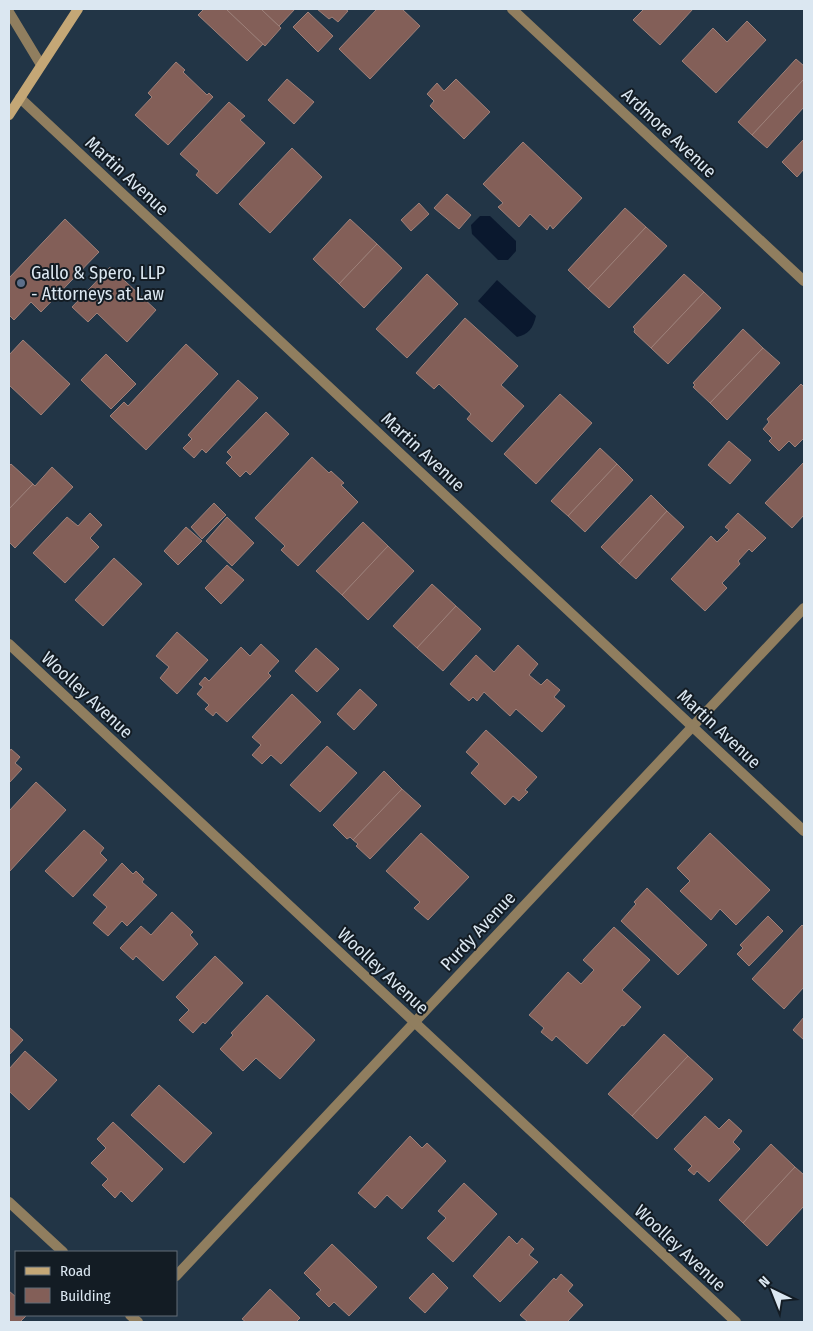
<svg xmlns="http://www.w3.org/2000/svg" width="813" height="1331" font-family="'Fira Sans Condensed',sans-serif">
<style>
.water{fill:#0a182e}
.building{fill:#835f58;stroke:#9e8079}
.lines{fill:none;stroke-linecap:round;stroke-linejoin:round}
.minor{stroke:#907e5f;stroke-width:10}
.tertiary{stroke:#907e5f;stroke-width:10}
.secondary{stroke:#c4a776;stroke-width:10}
.service-dot{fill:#5c6f8a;stroke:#131c24;stroke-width:2}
.labels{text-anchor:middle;stroke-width:4;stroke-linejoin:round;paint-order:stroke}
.street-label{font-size:18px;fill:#dbe7f1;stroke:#131c24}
.poi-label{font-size:18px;fill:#dbe7f1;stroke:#131c24;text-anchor:start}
</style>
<rect width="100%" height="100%" fill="#223546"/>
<g class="water">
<path d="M480,216H490L516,241V251L508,260H498L472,234L471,225Z"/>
<path d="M497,280L536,316C533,328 529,334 517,337L478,301Z"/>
</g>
<g class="building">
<path d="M204,9H226L263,44L247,61L198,15Z"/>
<path d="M226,9H261L281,28L265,46Z"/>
<path d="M261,9H295L279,26Z"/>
<path d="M317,9H345L348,11L338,22L332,17L329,19Z"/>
<path d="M377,9H402L420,26L370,79L339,49Z"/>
<path d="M644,9H693L660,45L633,20Z"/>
<path d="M308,12L333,36L318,52L293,27Z"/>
<path d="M747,21L766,40L716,93L682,61L713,28L727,42Z"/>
<path d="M796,59L804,66V79L752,135L738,122Z"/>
<path d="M176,62L185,70L183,72L207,95L209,93L213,97L168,145L135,115L152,97L148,93Z"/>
<path d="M287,79L314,102L294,124L268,100Z"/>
<path d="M456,79L490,112L464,139L430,106L434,101L427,94L437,83L444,91Z"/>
<path d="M804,79V107L767,148L752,135Z"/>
<path d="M229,102L245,116L240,120L265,143L217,194L196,175L199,171L180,154Z"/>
<path d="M804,139V169L797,177L782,162Z"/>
<path d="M523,142L582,198L553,229L550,225L547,230L530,214L519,227L498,207L503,203L483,184Z"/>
<path d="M292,148L322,177L270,233L239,204Z"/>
<path d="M447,194L471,215L459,229L434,208Z"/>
<path d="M419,203L429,214L411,231L401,220Z"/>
<path d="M625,208L646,227L588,289L568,270Z"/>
<path d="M65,219L99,252L41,312L31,302L14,320L9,315V278Z"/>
<path d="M350,219L377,244L339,284L313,259Z"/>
<path d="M646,227L667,246L609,308L588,289Z"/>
<path d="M377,244L402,268L364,308L339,284Z"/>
<path d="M110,267L156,310L127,342L97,313L88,322L72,307Z"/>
<path d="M427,274L458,304L407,358L376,329Z"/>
<path d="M684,274L704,292L651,348L634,332L635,329L633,327Z"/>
<path d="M704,292L721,308L668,364L651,348Z"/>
<path d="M465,318L518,366L501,385L524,406L492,442L467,419L471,414L439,384L434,389L416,373Z"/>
<path d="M743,329L763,348L710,403L693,387L695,385L693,383Z"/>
<path d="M23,340L70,384L41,415L9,385V355Z"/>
<path d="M186,344L218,374L146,450L110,416L124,402L128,406Z"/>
<path d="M763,348L780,363L727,420L710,403Z"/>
<path d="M106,354L136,384L111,409L81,380Z"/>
<path d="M238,380L258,398L206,453L202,449L194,458L183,448L192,439L188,435Z"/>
<path d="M801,384L804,387V438L795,447L789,441L779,451L769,441L772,438L763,429L769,422L767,419Z"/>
<path d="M560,394L592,423L536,484L504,454Z"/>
<path d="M266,412L289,434L250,475L246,471L240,477L226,463L232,457L227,452Z"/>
<path d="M729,441L751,460L730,484L708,465Z"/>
<path d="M600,448L617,464L568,516L551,501Z"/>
<path d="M312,457L329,473L331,471L344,483L341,485L358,502L298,566L281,550L285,546L255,518Z"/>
<path d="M804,462V515L792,528L765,503Z"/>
<path d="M11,464L33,484L9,509V466Z"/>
<path d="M617,464L633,480L585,532L568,516Z"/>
<path d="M52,467L73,487L15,548L9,542V509L33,484L35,486Z"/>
<path d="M651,495L667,511L619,564L601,547Z"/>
<path d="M214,503L226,515L202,539L191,527Z"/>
<path d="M667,511L684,527L636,579L619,564Z"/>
<path d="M90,513L102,525L90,538L99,547L65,583L33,553L67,517L78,526Z"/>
<path d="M738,513L766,538L752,552L749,549L738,561L740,564L722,583L727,588L705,611L671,579L711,536L717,542L729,530L725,527Z"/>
<path d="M227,517L254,543L232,566L206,541Z"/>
<path d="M363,522L388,546L342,595L316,571Z"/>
<path d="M186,527L202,541L178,565L164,551Z"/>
<path d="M388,546L414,571L368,620L342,595Z"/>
<path d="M114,558L142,584L103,626L75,600Z"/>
<path d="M227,565L244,580L221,604L205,588Z"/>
<path d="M432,584L456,606L417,648L393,626Z"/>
<path d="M456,606L481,629L443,671L417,648Z"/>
<path d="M177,632L208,660L177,694L160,678L169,667L156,656Z"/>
<path d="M261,644L279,661L268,673L271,676L227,722L216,712L213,716L205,709L209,705L197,694L203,687L199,684L205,677L209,681L241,647L250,656Z"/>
<path d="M518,645L538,664L529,675L541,685L547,679L560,690L554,697L565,706L542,732L516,709L510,716L484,692L477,701L473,697L469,701L450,684L476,655L494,672Z"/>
<path d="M316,648L339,669L317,692L295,671Z"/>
<path d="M360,689L377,705L354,730L337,714Z"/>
<path d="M292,694L321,722L281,764L271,755L262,764L252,755L261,745L252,737Z"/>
<path d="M486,730L537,777L525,790L528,792L519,801L513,796L505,805L471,773L479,764L466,752Z"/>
<path d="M327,746L357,773L320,812L290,785Z"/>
<path d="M11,749L20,757L15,763L22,769L9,783V752Z"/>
<path d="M384,771L402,789L353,840L350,837L347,839L333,825Z"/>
<path d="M36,782L66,810L9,872V811Z"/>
<path d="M402,789L421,806L370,859L356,846L358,844L353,840Z"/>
<path d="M84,830L104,848L100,853L107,860L73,897L45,871Z"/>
<path d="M421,833L469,877L428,920L414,908L420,902L386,871Z"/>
<path d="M710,833L770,890L736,925L720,909L711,920L680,891L690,881L677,868Z"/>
<path d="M122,863L133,874L136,871L144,879L142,882L157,895L127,926L122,921L108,936L93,923L107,907L93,895Z"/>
<path d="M647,888L707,945L678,975L621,921L636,904L634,902Z"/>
<path d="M172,912L193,932L190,935L198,944L163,981L136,956L133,960L120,948L141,926L151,935Z"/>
<path d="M768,916L783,931L749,966L737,954L743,948L740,945Z"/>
<path d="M802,925L804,927V987L784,1009L752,979Z"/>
<path d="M614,927L650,960L622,990L641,1007L624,1026L622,1025L587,1064L556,1036L552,1041L541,1032L544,1028L529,1015L568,972L581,984L594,970L583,960Z"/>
<path d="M215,956L243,983L205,1024L203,1022L193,1033L179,1020L189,1010L176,997Z"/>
<path d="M267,995L315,1040L280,1079L256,1058L243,1071L220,1049L233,1035L231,1033Z"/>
<path d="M804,1017V1040L793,1030Z"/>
<path d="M9,1027L23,1040L9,1055Z"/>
<path d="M664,1034L688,1056L632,1116L608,1094Z"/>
<path d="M25,1051L57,1080L29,1110L9,1091V1069Z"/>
<path d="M688,1056L713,1079L657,1139L632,1116Z"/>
<path d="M159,1085L212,1133L184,1163L131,1115Z"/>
<path d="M705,1116L719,1129L729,1119L742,1131L733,1142L740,1149L709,1182L697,1171L694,1175L688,1170L692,1166L674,1149Z"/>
<path d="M113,1122L163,1169L132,1202L121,1191L115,1198L102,1185L108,1179L91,1163L106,1148L97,1139Z"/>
<path d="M410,1136L422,1148L427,1143L446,1161L402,1209L387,1195L375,1208L358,1193Z"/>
<path d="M771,1144L795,1167L743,1223L719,1200Z"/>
<path d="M795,1167L804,1175V1206L767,1246L743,1223Z"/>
<path d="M464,1183L497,1214L453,1262L427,1238L446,1218L438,1211Z"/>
<path d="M509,1236L517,1244L522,1238L534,1249L529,1255L538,1262L500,1302L473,1276Z"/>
<path d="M332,1244L377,1287L349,1316L334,1302L329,1307L316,1294L321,1290L304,1273Z"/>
<path d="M433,1273L448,1288L425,1313L409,1298Z"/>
<path d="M561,1274L573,1285L568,1291L583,1305L567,1322H528L520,1315L554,1278L556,1280Z"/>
<path d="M270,1289L300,1318L296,1322H246L242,1319Z"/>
<path d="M9,1291L16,1297V1315H27L20,1322H9Z"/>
</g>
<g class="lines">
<g class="minor">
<path d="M512,9L804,281"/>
<path d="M9,12L41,65"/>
<path d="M20,98L804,831"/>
<path d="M9,1202L63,1252"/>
<path d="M176,1276L804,608"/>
<path d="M130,1315L138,1322"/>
</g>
<path class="tertiary" d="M9,644L736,1322"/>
<path class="secondary" d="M9,115L78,9"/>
</g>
<circle class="service-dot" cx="21" cy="283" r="5"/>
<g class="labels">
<g class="street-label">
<text transform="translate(669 133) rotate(43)" y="6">Ardmore Avenue</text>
<text transform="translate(127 176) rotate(43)" y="6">Martin Avenue</text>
<text transform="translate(423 452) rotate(43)" y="6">Martin Avenue</text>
<text transform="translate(87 695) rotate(43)" y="6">Woolley Avenue</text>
<text transform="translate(719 729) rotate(43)" y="6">Martin Avenue</text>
<text transform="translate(478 931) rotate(-47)" y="6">Purdy Avenue</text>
<text transform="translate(383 971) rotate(43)" y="6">Woolley Avenue</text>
<text transform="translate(680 1248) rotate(43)" y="6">Woolley Avenue</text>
</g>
<g class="poi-label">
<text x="31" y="279">Gallo &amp; Spero, LLP<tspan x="31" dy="21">- Attorneys at Law</tspan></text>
</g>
</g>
<rect width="813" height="1331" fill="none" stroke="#dbe7f1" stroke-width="20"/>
<rect x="15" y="1251" width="162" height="65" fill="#131c24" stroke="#636d76"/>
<rect x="25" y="1267" width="25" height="8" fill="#c4a776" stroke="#636d76"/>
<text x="60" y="1276" font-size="15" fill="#dbe7f1">Road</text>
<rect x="25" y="1288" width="25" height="15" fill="#835f58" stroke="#636d76"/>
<text x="60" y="1301" font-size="15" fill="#dbe7f1">Building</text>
<g transform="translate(773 1291) rotate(317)" stroke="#131c24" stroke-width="4" paint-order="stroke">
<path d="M0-4L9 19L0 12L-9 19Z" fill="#dbe7f1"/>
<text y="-8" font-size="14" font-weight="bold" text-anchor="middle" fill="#dbe7f1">N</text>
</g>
</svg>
